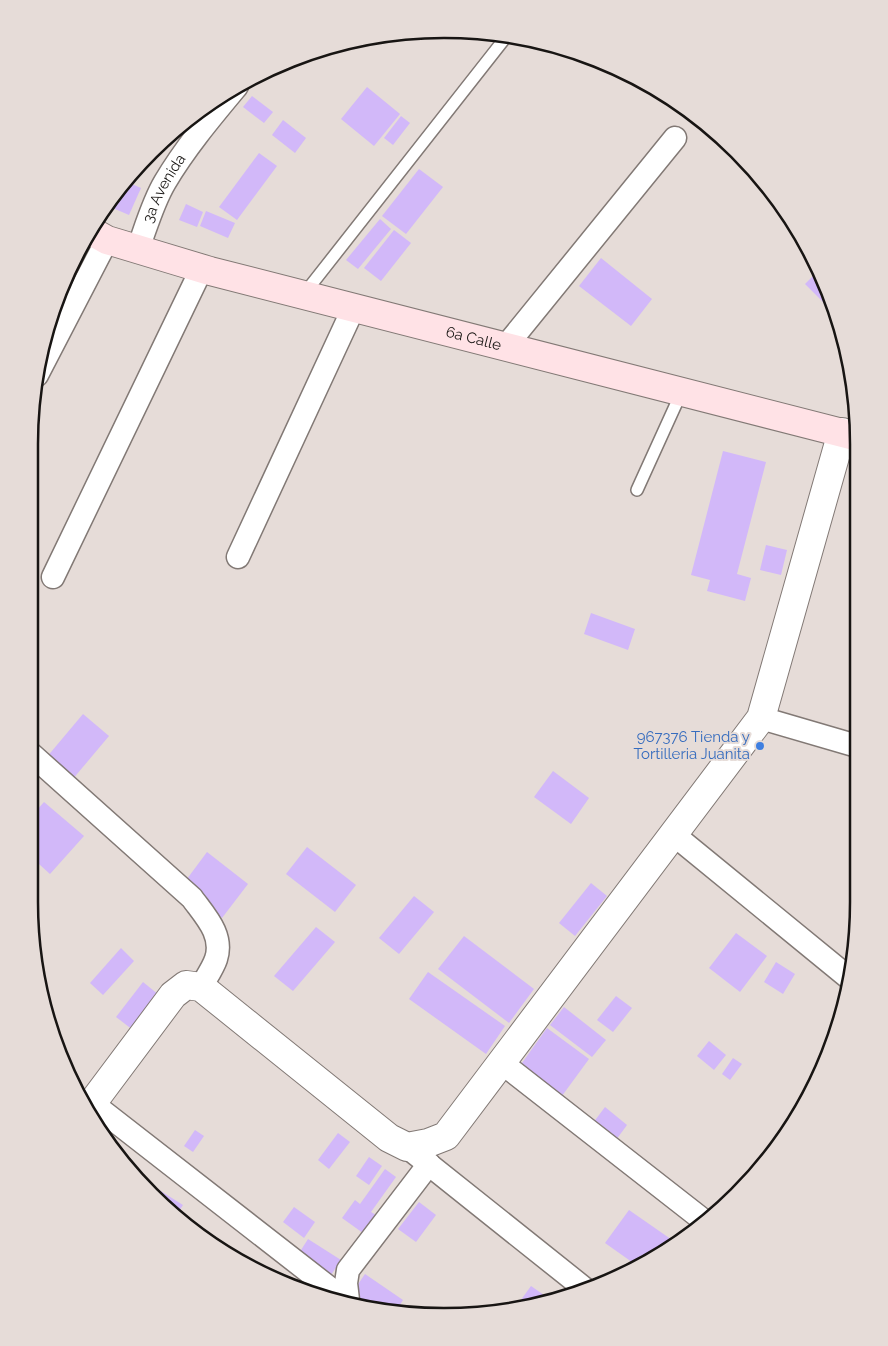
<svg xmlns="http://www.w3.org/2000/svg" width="888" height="1346" font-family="Raleway,sans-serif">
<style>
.built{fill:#e1d0c8}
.building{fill:#d2b8f9}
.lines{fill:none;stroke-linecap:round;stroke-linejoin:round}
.service-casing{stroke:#827975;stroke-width:14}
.minor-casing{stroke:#827975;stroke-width:25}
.tertiary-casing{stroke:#827975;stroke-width:30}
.secondary-casing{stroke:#827975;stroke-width:30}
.service{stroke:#fff;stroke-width:11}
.minor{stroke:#fff;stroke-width:22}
.tertiary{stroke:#fff;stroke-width:28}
.secondary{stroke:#ffe2e6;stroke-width:28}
.shop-dot{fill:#3f7fe0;stroke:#e6dcd8;stroke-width:2}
.labels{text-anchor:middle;stroke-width:4;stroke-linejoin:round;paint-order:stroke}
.street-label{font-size:15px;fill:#181513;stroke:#e6dcd8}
.shop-label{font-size:15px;fill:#366cbe;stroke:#e6dcd8;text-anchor:end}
.rim{fill:none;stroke:#181513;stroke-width:2.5}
</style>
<rect width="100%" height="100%" fill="#e6dcd8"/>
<path class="built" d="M78,250L88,259L51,330L71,261Z"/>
<g class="building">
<path d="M367,87L400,114L374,146L341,119Z"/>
<path d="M252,96L273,112L264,123L243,107Z"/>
<path d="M401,116L410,123L393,145L384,138Z"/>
<path d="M283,120L306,138L295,153L272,135Z"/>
<path d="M259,153L277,166L237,220L219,207Z"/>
<path d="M419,169L443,187L406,234L382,216Z"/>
<path d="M125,181L141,188L129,215L108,206Z"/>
<path d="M186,204L203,212L197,227L179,220Z"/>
<path d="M206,211L235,223L228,238L200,226Z"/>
<path d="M380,219L391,229L358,269L346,260Z"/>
<path d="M394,230L411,243L381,281L364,268Z"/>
<path d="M601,258L652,299L631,326L579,286Z"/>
<path d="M820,269L838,317L805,284Z"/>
<path d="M723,451L766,462L737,574L751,578L745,601L707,591L710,580L691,575Z"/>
<path d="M766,545L787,550L781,575L760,570Z"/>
<path d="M591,613L635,629L628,650L584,634Z"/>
<path d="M83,714L109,736L72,780L46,758Z"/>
<path d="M553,771L589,798L571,824L534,797Z"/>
<path d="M44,802L84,836L50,874L29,855V819Z"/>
<path d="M307,847L356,885L335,912L286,874Z"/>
<path d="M207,852L248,884L222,918L181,887Z"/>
<path d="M591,883L607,896L575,936L559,923Z"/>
<path d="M414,896L434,912L399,954L379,938Z"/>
<path d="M316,927L335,942L293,991L274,976Z"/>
<path d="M736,933L767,956L740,992L709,968Z"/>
<path d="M464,936L534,989L509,1023L438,969Z"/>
<path d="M121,948L134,961L103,995L90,983Z"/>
<path d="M776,962L795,974L783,994L764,982Z"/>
<path d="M428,972L505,1026L486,1054L409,999Z"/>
<path d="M143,982L159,995L133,1030L116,1017Z"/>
<path d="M616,996L632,1008L613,1032L597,1020Z"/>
<path d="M564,1007L606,1040L592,1057L550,1025Z"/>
<path d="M547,1028L589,1059L559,1100L517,1070Z"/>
<path d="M709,1041L726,1055L714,1070L697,1056Z"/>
<path d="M733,1058L742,1064L730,1080L722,1074Z"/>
<path d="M605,1107L627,1125L616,1140L593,1123Z"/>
<path d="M195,1130L204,1136L193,1152L184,1146Z"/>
<path d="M338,1133L350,1142L329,1169L318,1160Z"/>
<path d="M369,1157L382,1166L369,1185L356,1176Z"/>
<path d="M385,1169L396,1177L371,1212L376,1215L363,1233L342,1218L355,1200L360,1204Z"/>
<path d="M156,1188L183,1205L176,1216L154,1191Z"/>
<path d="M419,1202L436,1215L416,1242L398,1229Z"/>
<path d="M294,1207L315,1222L304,1238L283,1222Z"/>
<path d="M629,1210L675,1242L652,1261L639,1267L605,1243Z"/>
<path d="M308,1239L341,1260L329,1278L296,1258Z"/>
<path d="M365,1274L403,1300L396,1311L360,1303L350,1296Z"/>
<path d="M531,1286L554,1302L521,1306L518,1304Z"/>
</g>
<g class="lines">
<defs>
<g id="service">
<path d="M304,294L506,37"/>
<path d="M637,490L682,391"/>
</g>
<g id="minor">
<path id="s1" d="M138,249C146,227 153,202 165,182C185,148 212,116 237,86"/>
<path d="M506,346L675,138"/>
<path d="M37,375L107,240"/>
<path d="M238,557L354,307"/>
<path d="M53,577L202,268"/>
<path d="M761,718L857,746"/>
<path d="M30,753L192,898C205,916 224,935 216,959C213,968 206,978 201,987"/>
<path d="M673,834L849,978"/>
<path d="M502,1063L703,1220"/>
<path d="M92,1103L345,1300"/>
<path d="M407,1147L585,1289"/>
<path d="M348,1300L346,1283L348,1270L429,1164"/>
</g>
<path id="tertiary" d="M87,1110L173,995L186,985L201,987L389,1138L407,1147L428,1143L446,1136L761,718L842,432"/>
<g id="secondary">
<path id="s2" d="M91,231L107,240L210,271L858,437"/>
</g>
</defs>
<use href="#service" class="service-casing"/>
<use href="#minor" class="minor-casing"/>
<use href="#tertiary" class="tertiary-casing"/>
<use href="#secondary" class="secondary-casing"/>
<use href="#service" class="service"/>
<use href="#minor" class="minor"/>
<use href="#tertiary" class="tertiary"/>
<use href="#secondary" class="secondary"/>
</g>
<circle class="shop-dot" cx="760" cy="746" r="5"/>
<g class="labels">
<g class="street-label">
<text dy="5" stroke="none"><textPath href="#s1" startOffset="66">3a Avenida</textPath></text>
<text dy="5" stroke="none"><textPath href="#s2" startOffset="398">6a Calle</textPath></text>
</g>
<g class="shop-label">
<text x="750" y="742">967376 Tienda y<tspan x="750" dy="17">Tortilleria Juanita</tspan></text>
</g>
</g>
<path d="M0 0H888V1346H0ZM444 38H444A406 406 0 0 1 850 444V902A406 406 0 0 1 444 1308H444A406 406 0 0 1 38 902V444A406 406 0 0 1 444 38Z" fill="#e6dcd8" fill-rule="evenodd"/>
<path class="rim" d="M444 38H444A406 406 0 0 1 850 444V902A406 406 0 0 1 444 1308H444A406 406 0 0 1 38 902V444A406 406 0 0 1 444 38Z"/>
</svg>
